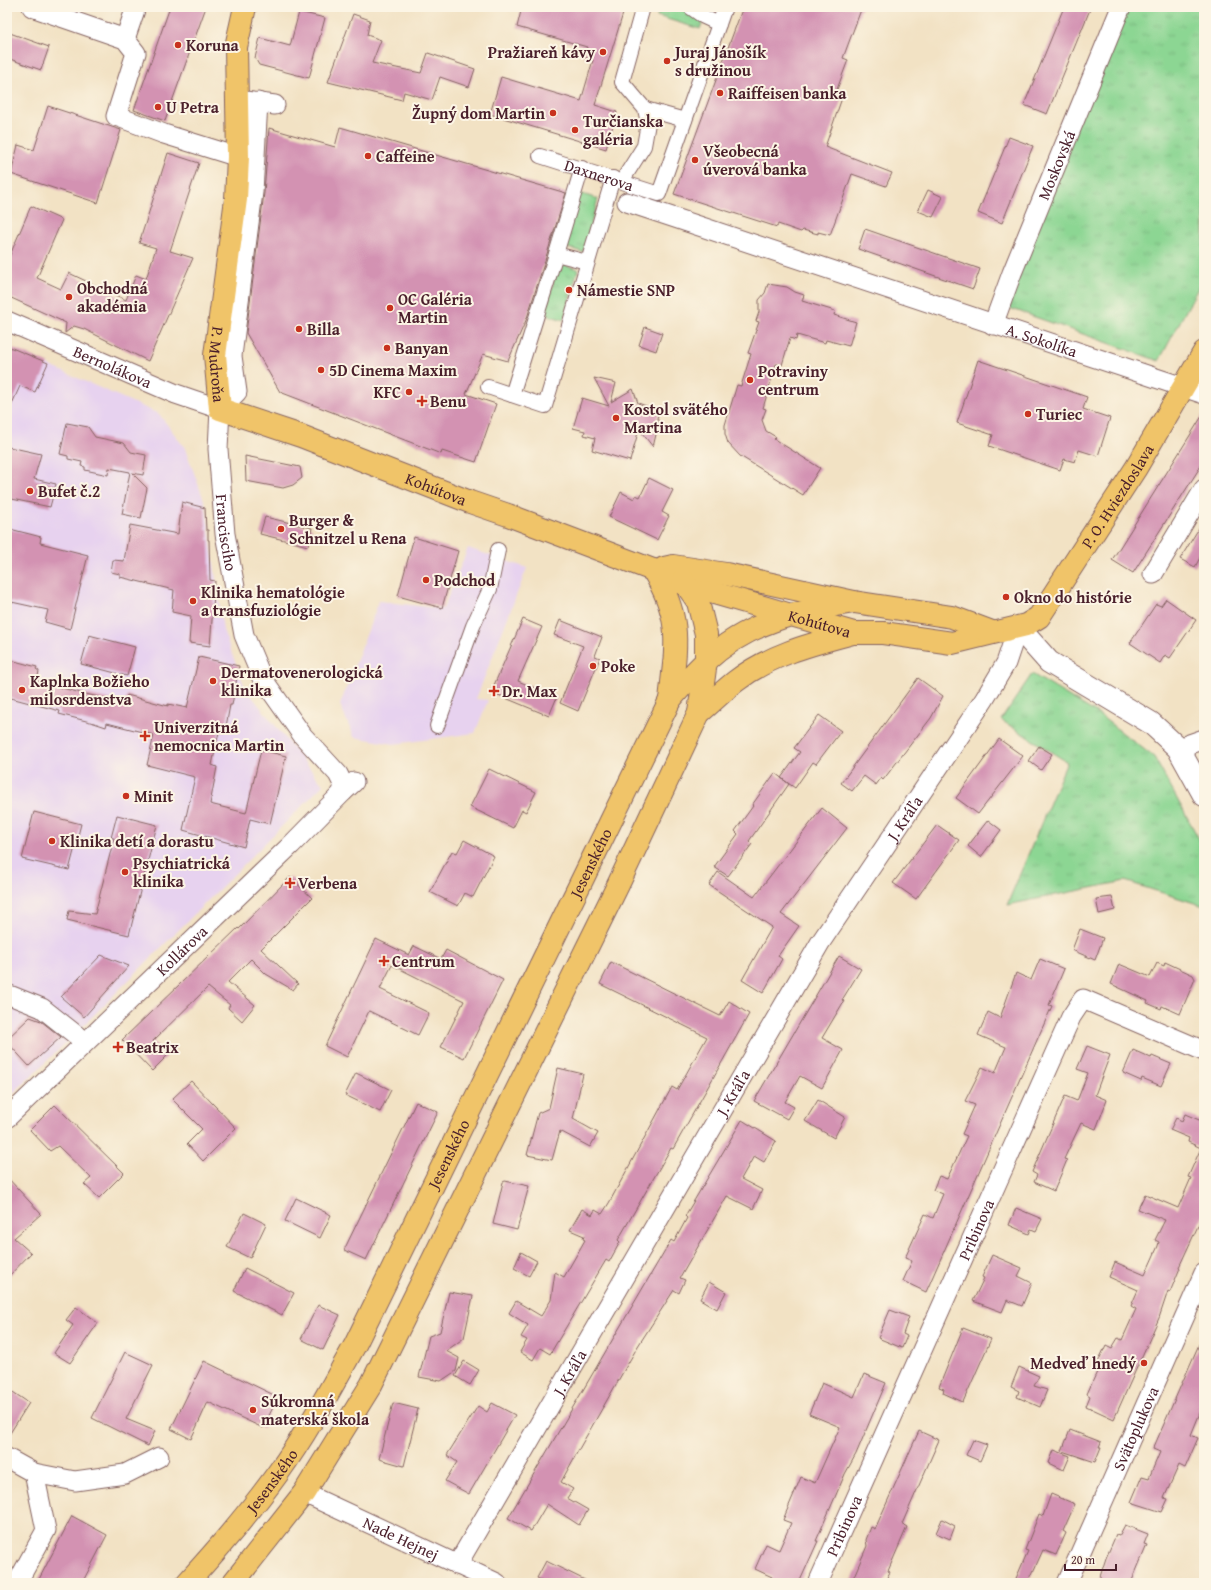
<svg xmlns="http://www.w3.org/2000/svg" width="1211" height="1590" font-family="'Gentium Book Plus',serif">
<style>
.built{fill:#e7d2ef}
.grass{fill:url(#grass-tufts);stroke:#6b7a5f}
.building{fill:#d392b2}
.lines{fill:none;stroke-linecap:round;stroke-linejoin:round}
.pedestrian-casing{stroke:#856361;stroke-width:16}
.minor-casing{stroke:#856361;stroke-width:21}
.tertiary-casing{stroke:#856361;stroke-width:24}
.primary-casing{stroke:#856361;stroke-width:24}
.pedestrian{stroke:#fff;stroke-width:14}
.minor{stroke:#fff;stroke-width:19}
.tertiary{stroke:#fff;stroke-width:22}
.primary{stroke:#f0c469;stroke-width:22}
.poi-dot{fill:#c8321e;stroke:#fcf5e5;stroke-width:1.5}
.labels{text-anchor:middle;stroke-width:4;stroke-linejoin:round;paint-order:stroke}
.poi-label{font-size:16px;font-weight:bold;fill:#4a1f2b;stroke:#fcf5e5;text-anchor:start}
.street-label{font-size:16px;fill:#4a1f2b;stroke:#fcf5e5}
</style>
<defs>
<pattern id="grass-tufts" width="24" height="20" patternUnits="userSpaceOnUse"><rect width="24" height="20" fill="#8cd693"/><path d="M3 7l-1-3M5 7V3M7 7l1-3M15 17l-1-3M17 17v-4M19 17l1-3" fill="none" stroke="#7ab77f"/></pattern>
</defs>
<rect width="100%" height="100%" fill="#fcf5e5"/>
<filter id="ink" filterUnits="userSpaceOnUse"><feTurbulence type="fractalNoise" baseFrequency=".025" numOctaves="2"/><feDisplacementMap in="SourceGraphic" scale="8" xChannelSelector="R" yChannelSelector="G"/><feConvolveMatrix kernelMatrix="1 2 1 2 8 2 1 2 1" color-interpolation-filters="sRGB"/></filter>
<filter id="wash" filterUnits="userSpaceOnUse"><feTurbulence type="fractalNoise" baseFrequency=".012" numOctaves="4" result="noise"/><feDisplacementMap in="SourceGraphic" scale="16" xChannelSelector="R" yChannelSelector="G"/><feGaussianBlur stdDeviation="0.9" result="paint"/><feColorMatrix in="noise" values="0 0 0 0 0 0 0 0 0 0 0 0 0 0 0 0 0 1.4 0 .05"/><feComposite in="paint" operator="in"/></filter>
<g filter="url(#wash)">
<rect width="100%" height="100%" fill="#f2e2c4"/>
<g class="built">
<path d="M7,347L159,414L185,448L206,506L223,630L245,688L323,785L76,1033L7,1099Z"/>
<path d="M468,548L527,568L476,699L488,700L475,733L394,744L354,737L340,705L379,601L443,609Z"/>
</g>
<g class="grass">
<path d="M659,7H708L700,29L657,16Z"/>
<path d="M1124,7H1204V277L1159,361L1004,306Z"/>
<path d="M579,193L598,199L583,252L564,247Z"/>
<path d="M559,263L578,269L564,320L544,314Z"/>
<path d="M1032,674L1098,714L1154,757L1204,848V906L1125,881L1007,905L1067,762L1001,720Z"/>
</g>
<g id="blocks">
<g class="building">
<path d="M170,7H206L165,121L134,110Z"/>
<path d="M522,7H625L595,105L617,112L606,149L490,114L501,77L581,101L593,60L584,57L587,47L517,27Z"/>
<path d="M743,7H862L843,58L848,60L836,92L843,95L825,147L892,173L886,186L852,174L830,235L818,232V234L803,230L801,232L778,224L777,227L674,194Z"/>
<path d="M1064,7H1091L1047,114L1024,105Z"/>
<path d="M299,12L325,18L309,78L259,65L255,58L260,38L290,46Z"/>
<path d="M353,14L370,20L367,35L381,40L372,63L421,73L428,53L475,69L469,87L440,77L432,100L404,92L402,100L328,82Z"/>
<path d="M7,32L49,47L41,70L7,58Z"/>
<path d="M48,106L121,130L98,203L11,174L18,145L34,150Z"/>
<path d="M340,127L566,193L527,318L508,361L483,354L466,394L496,404L476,462L442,451L441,454L280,392L246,333L264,193L269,128L335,147Z"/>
<path d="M1009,137L1033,146L1002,223L978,213Z"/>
<path d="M168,153L199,163L170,251L193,258L148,361L84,329L74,326L65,333L66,323L7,296V262L31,206L62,220L37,278L61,289L69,273L126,300L136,275L146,279L156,248L139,243Z"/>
<path d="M928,190L943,197L933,217L918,211Z"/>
<path d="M865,229L980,269L973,289L858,249Z"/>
<path d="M768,284L787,287L795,292L804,295L802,301L835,311L834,315L856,322L849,346L826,340L825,343L797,335L796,340L790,338L782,365L776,364L763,408L766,409L762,420L766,431L776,437L774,439L820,468L803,495L740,456L728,443L725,434V425L737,385L741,386L751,354L748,353L759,322L756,321L759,312V300L765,293Z"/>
<path d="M645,327L662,333L656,351L639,345Z"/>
<path d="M7,346L48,363L35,392L20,386L7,415Z"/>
<path d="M978,360L1087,397L1083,409L1110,418L1098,456L1079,450L1075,462L1064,459L1060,470L989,446L993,435L957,423Z"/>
<path d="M594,378L616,383L611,402L633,389L638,403L660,411L657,418L659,422L653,447L639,429L630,461L592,450L595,438L584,435L585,431L573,428L582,398L609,406Z"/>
<path d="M1204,413V461L1133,573L1112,560Z"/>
<path d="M67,423L88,427L95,437L124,443L131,452L146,455L143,475L132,473L147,488L141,518L122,514L130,472L109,468L108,475L85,470V467L81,466L82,462L68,459V456L60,454Z"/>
<path d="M9,447L41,454L34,479L56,484L50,507L7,498V458Z"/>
<path d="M245,456L300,467L302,478L293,485L283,488L246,481Z"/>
<path d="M649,478L673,490L662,512L669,516L657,540L609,517L621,492L634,499L636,495L640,497Z"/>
<path d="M182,502L205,508L206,530H208V540H209L210,580L215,581L210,646L189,643L191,616L172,612L174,590L120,577V574L111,572L113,560L124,561L130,525L178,534Z"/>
<path d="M265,517L312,528L308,546L260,534Z"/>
<path d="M1204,520V550L1195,567L1180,559Z"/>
<path d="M10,529L41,537L40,543L88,555L70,629L45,622L48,610L7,601V541Z"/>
<path d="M414,537L458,551L442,608L398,596Z"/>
<path d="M1166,599L1196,620L1170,658L1165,655L1160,663L1130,643L1156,604L1161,606Z"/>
<path d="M523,619L542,627L518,681L557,697L549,716L491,692Z"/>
<path d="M560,620L602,637L595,656L600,658L578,711L560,703L583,646L554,635Z"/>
<path d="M89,635L135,647L127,676L81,664Z"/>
<path d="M199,657L239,666L232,705H230L225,732H219L212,765L217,767L210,804L246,813L261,750L286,756L270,824L250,819L244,847L183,830L195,777L147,765L154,735L107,723L106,727L94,723L59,714L60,711L7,697V659L37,667L36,669L39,671L37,681L77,692L125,703L127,695L168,706V704L187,708Z"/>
<path d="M918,678L943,696L931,718L883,780L881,778L876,785L864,776L852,791L841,783Z"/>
<path d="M819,715L841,731L816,764L813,762L795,788L781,778L800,752L794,748Z"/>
<path d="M999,739L1023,756L978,814L956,798Z"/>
<path d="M1039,746L1052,754L1041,770L1029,761Z"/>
<path d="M489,769L536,792L526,812L522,810L513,828L470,807Z"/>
<path d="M775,773L789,784L749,841L752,844L728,876L714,867L738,834L735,831L753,806L752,805Z"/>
<path d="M822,808L847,828L781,914L799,926L778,956L782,959L763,993L742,980L772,927L709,885L718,872L754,897Z"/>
<path d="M34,812L81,824L69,870L22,859Z"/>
<path d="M117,815L157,825L129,935L67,920L69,911L95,914L114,838H111Z"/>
<path d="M988,820L1001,830L981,857L968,846Z"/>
<path d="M937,825L959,840L916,899L893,883Z"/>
<path d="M464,840L494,856L473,897L465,893L458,906L430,892L452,851L457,853Z"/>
<path d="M290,877L312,898L261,949L298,984L293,990L266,974L251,959L228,982L255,1005L242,1021L228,1008L230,1005L208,987L153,1041L167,1056L152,1071L122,1040L238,928L239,929Z"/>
<path d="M1112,897L1115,910L1099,914L1096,899Z"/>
<path d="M1080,929L1103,938L1095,960L1072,950Z"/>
<path d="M376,939L409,955L414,946L441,959L446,950L503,980L464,1058L441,1047L464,1001L392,965L380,989L429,1013L418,1035L369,1011L347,1057L325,1046Z"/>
<path d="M101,955L129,966L84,1017L61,997Z"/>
<path d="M839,956L861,969L842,1000L844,1001L822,1038L843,1050L822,1088L800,1076L785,1102L794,1107L787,1119L754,1101Z"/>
<path d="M1040,959L1064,969L1049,1005L1052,1006L926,1292L903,1281L912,1261L905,1258L925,1214L933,1218L943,1194L933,1190L939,1176L947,1179L967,1136L962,1134L975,1105L965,1101L982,1067L995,1073L1006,1047L978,1035L988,1012L1000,1018L1016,973L1031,980Z"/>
<path d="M611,962L720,1016L729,1001L749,1014L673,1149L671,1148L618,1240L620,1242L609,1262L606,1260L550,1354L540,1348L533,1360L520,1352L527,1340L521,1337L528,1325L509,1313L516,1301L541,1316L551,1300L555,1272L564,1277L585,1240L583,1239L584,1236L570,1230L582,1209L592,1215L595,1210L602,1214L609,1203L672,1087L677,1090L707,1037L600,984Z"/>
<path d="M1165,962L1193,975L1195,979L1180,1014L1162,1006L1161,1009L1147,1003L1148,1001L1111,984L1119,964L1150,977L1157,963L1164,966Z"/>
<path d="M30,1017L41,1021L61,1037L29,1066L7,1042V1039Z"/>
<path d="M1087,1046L1110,1055L1095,1095L1107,1100L1096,1129L1081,1123L1064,1159L1067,1160L1054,1191L1034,1182L1037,1175L1032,1172L1065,1096L1077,1101L1088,1073L1077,1069Z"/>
<path d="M1133,1050L1151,1058L1152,1056L1171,1064L1161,1086L1142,1078L1141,1081L1123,1073Z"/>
<path d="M558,1068L583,1074L573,1119L598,1133L590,1147L560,1131L552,1160L527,1155L538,1113L549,1108Z"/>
<path d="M356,1073L391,1090L380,1112L345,1095Z"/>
<path d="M191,1081L236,1128L203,1161L187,1144L202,1129L172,1099Z"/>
<path d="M818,1100L845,1117L834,1138L805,1121Z"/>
<path d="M416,1102L438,1112L366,1260L344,1250Z"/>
<path d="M55,1105L124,1173L99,1198L84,1184L91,1178L58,1146L50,1151L30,1130Z"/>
<path d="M1185,1114L1204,1122V1213L1179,1267L1180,1268L1170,1292L1168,1291L1159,1318L1114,1419L1086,1406L1090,1396L1087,1394L1101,1363L1098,1362L1106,1345L1112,1348L1118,1338L1122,1340L1136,1309L1131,1306L1138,1290L1109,1277L1115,1262L1145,1275L1158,1246L1159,1242L1155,1240L1165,1220L1138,1209L1145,1194L1178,1208L1191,1178L1188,1177L1201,1148L1188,1142L1189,1138L1170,1130L1176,1118L1182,1121Z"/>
<path d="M742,1120L776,1141L764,1162L754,1156L741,1179L762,1190L753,1209L727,1196L680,1278L685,1280L679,1293L674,1290L638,1346L579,1449L561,1482L573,1489L567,1498L588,1510L579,1525L547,1504L531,1531L508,1518L671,1240L674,1242L687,1218L685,1216Z"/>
<path d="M7,1177L41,1214L14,1238L31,1253L7,1278Z"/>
<path d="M505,1181L529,1186L517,1230L493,1224L503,1182Z"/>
<path d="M296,1198L331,1215L320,1238L285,1221Z"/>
<path d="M1016,1208L1042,1219L1036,1231L1031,1229L1029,1234L1009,1225Z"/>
<path d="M244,1213L266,1224L250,1258L227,1247Z"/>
<path d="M521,1252L537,1261L529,1276L514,1268Z"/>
<path d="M992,1255L1022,1268L1018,1276L1032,1283L1022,1306L1007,1300L1002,1312L973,1301L984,1278L982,1277Z"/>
<path d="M245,1268L294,1293L282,1315L234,1291Z"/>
<path d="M709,1282L726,1292L717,1309L700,1299Z"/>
<path d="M449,1292L473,1296L464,1338L446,1351L459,1358L456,1371L441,1381L419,1377L429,1336L440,1332Z"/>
<path d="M318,1305L340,1315L323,1350L301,1339Z"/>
<path d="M76,1307L98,1323L70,1363L54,1353L73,1325L66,1320Z"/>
<path d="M890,1310L909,1317L903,1334L907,1336L902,1348L878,1338Z"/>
<path d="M963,1328L991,1339L963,1402L943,1393L944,1389L939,1387Z"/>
<path d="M1204,1333V1403L1191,1435L1198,1438L1185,1468L1179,1465L1164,1498L1168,1499L1162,1512L1131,1502L1142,1476L1149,1478L1160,1452L1153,1449Z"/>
<path d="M125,1352L153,1365L126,1419L155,1431L148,1446L92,1418Z"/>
<path d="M204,1361L278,1397L263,1428L208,1402L191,1439L171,1429Z"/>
<path d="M464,1361L479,1370L470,1385L455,1376Z"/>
<path d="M1019,1367L1039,1376L1034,1386L1047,1390L1040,1407L1017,1397L1019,1391L1011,1387Z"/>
<path d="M864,1374L886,1383L856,1454L845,1474L816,1541H818L799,1583H770L772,1577L755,1569L766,1544L779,1550L791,1523L783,1520L801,1477L815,1483L840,1427L809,1414L822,1383L854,1397Z"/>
<path d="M7,1388L29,1403L7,1438Z"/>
<path d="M393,1403L418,1409L404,1466L379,1459Z"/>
<path d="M492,1403L515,1415L469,1494L445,1481L457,1462L447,1455L478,1406L487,1412Z"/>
<path d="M1070,1430L1101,1442L1099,1447H1101L1095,1462L1062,1451Z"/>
<path d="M919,1431L939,1440L902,1524L907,1527L888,1571L890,1572L884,1583H851L867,1546L866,1540L871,1527L875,1529Z"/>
<path d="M973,1440L987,1445L980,1461L966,1455Z"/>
<path d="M1054,1450L1070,1456L1064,1470L1049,1463Z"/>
<path d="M1051,1494L1075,1504L1063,1531L1066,1533L1056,1555L1043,1550L1028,1583H1014L1028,1551L1025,1550L1039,1514L1043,1516Z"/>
<path d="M72,1516L107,1535L82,1583H37Z"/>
<path d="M942,1519L955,1526L950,1539L936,1533Z"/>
<path d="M1125,1525L1148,1534L1144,1544L1147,1545L1131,1583H1098L1106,1558L1116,1535L1119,1536Z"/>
<path d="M546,1561L591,1583H547L537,1578Z"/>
</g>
</g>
</g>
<g filter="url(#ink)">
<use href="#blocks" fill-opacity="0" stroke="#856361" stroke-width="1"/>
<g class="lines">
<defs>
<g id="pedestrian">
<path d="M690,7L704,17L719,24"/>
<path d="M645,109L685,120"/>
<path id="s1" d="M540,156L659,194L725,7"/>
<path d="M582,168L556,254L587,262"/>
<path d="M622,181L644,146L648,123L645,109L622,82L643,7"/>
<path d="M488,387L545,406L613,178"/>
<path d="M512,395L556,254"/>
<path d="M437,726L473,626L490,589L498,550"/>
</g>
<g id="minor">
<path d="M32,7L125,39L136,53L116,116L164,134L238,157"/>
<path d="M125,39L136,7"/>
<path d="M245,101L275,105"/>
<path id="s2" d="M627,202L1204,394"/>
<path id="s3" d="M7,321L176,394L220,409"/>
<path id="s4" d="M993,325L1012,273L1121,7"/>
<path id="s5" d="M220,409L218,449L225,534L244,635L262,678L303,736L338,774L343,784V792"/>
<path d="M220,409L237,392L232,356L253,192L258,102"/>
<path d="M1153,574L1204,489"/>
<path d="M1178,748L1204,739"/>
<path d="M7,994L42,1008L85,1042"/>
<path id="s6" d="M7,1118L291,845L343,792L354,782"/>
<path d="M7,1458L34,1473L46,1530L17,1583"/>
<path d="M34,1473L75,1481L125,1474L159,1457"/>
<path id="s7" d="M304,1493L497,1583"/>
<path id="s8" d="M457,1565L820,943L984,700L1006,663L1018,627"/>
<path id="s9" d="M818,1583L1071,1017L1083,999L1204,1051"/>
<path id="s10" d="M1067,1583L1204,1273"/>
</g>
<path id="tertiary" d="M1018,627L1049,662L1151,723L1178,748L1204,795"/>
<g id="primary">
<path id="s11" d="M245,7L236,47L238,157L236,199L215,355L220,409L301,436L470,502L508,515L653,570L686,585L854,633H883L952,643L1026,625L1039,617L1136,468L1204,352"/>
<path d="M664,568L673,566L726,574L854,602L952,617L992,632"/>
<path d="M653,570C683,620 676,645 670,700"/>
<path d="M699,713C711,703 723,691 736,681C771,654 812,644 853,633"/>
<path id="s12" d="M187,1583C219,1548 250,1512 278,1473C307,1433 331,1388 355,1345L670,700C681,687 692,674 705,662C747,622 798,611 854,602"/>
<path d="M233,1583L304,1493L371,1385L618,885L699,713L706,661V634L698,602L683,580"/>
</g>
</defs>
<use href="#pedestrian" class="pedestrian-casing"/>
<use href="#minor" class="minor-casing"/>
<use href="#tertiary" class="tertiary-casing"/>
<use href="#primary" class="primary-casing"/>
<use href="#pedestrian" class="pedestrian"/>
<use href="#minor" class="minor"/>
<use href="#tertiary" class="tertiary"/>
<use href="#primary" class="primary"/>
</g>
</g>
<g class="poi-dot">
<circle cx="178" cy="45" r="4"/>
<circle cx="603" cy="52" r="4"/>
<circle cx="667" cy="61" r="4"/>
<circle cx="720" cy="93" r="4"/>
<circle cx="158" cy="107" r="4"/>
<circle cx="553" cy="113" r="4"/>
<circle cx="575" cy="130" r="4"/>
<circle cx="368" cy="156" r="4"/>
<circle cx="695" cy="160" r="4"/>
<circle cx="569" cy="290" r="4"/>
<circle cx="69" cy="297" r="4"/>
<circle cx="390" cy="308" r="4"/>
<circle cx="299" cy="329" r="4"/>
<circle cx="387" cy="348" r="4"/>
<circle cx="321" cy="370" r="4"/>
<circle cx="750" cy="380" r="4"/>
<circle cx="409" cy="392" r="4"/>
<path d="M420 395h4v4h4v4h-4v4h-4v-4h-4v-4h4z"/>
<circle cx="1028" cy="414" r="4"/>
<circle cx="616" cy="418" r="4"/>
<circle cx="30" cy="491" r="4"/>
<circle cx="281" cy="529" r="4"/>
<circle cx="426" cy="580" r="4"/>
<circle cx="1006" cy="597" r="4"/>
<circle cx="193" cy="601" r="4"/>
<circle cx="593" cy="666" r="4"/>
<circle cx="213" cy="681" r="4"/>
<circle cx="22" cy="690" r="4"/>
<path d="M492 685h4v4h4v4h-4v4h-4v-4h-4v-4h4z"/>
<path d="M143 730h4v4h4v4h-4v4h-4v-4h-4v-4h4z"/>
<circle cx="126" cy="796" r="4"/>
<circle cx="52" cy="841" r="4"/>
<circle cx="125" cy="872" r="4"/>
<path d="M288 877h4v4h4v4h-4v4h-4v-4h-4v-4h4z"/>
<path d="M382 955h4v4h4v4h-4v4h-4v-4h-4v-4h4z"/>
<path d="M116 1041h4v4h4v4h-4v4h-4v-4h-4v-4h4z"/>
<circle cx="1144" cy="1363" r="4"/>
<circle cx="253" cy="1410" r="4"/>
</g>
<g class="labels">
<g class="poi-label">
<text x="186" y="51">Koruna</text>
<text x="595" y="58" text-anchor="end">Pražiareň kávy</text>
<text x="675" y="58">Juraj Jánošík<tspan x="675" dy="18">s družinou</tspan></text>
<text x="728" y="99">Raiffeisen banka</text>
<text x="166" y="113">U Petra</text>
<text x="545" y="119" text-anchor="end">Župný dom Martin</text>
<text x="583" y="127">Turčianska<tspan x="583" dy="18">galéria</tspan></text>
<text x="703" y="157">Všeobecná<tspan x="703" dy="18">úverová banka</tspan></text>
<text x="376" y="162">Caffeine</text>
<text x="77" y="294">Obchodná<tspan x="77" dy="18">akadémia</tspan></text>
<text x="577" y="296">Námestie SNP</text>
<text x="398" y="305">OC Galéria<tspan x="398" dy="18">Martin</tspan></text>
<text x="307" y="335">Billa</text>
<text x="395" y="354">Banyan</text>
<text x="329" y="376">5D Cinema Maxim</text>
<text x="758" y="377">Potraviny<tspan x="758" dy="18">centrum</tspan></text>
<text x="401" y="398" text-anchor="end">KFC</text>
<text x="430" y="407">Benu</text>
<text x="624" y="415">Kostol svätého<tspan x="624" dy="18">Martina</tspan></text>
<text x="1036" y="420">Turiec</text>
<text x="38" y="497">Bufet č.2</text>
<text x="289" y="526">Burger &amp;<tspan x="289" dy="18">Schnitzel u Rena</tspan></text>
<text x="434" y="586">Podchod</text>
<text x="201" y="598">Klinika hematológie<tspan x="201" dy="18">a transfuziológie</tspan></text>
<text x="1014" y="603">Okno do histórie</text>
<text x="601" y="672">Poke</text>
<text x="221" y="678">Dermatovenerologická<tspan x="221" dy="18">klinika</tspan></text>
<text x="30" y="687">Kaplnka Božieho<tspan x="30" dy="18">milosrdenstva</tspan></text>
<text x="502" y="697">Dr. Max</text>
<text x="154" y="733">Univerzitná<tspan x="154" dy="18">nemocnica Martin</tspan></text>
<text x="134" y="802">Minit</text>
<text x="60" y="847">Klinika detí a dorastu</text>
<text x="133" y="869">Psychiatrická<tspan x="133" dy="18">klinika</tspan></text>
<text x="298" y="889">Verbena</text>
<text x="392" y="967">Centrum</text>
<text x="126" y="1053">Beatrix</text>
<text x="1136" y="1369" text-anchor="end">Medveď hnedý</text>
<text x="261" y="1407">Súkromná<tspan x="261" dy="18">materská škola</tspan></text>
</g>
<g class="street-label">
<text dy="6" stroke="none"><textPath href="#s4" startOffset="172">Moskovská</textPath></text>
<text dy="6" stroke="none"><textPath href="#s1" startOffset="62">Daxnerova</textPath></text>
<text dy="6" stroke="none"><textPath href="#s2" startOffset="437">A. Sokolíka</textPath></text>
<text dy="6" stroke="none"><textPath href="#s11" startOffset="360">P. Mudroňa</textPath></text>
<text dy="6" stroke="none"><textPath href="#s3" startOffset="115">Bernolákova</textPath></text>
<text dy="6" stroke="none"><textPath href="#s11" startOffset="635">Kohútova</textPath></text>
<text dy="6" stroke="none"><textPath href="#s11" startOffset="1412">P. O. Hviezdoslava</textPath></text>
<text dy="6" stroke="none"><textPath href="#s5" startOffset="124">Francisciho</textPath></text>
<text dy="6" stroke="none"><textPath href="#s11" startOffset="1042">Kohútova</textPath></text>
<text dy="6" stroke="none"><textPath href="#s8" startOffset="871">J. Kráľa</textPath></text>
<text dy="6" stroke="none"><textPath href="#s12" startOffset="829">Jesenského</textPath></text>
<text dy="6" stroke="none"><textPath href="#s6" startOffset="242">Kollárova</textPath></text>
<text dy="6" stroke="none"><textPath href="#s8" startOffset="547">J. Kráľa</textPath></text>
<text dy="6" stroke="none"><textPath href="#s12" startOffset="505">Jesenského</textPath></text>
<text dy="6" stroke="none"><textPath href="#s9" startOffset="387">Pribinova</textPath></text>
<text dy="6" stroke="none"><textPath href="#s8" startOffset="223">J. Kráľa</textPath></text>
<text dy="6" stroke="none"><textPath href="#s10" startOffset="169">Svätoplukova</textPath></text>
<text dy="6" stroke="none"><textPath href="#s12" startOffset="133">Jesenského</textPath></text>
<text dy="6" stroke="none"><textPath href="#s9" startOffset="63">Pribinova</textPath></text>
<text dy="6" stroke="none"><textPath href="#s7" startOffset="107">Nade Hejnej</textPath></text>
</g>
</g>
<rect width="1211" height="1590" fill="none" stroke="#fcf5e5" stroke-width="24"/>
<path d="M1065 1564v6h51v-6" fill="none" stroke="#4a1f2b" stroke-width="2"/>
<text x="1071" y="1564" font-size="12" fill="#4a1f2b" stroke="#fcf5e5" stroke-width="3" paint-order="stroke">20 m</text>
</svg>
